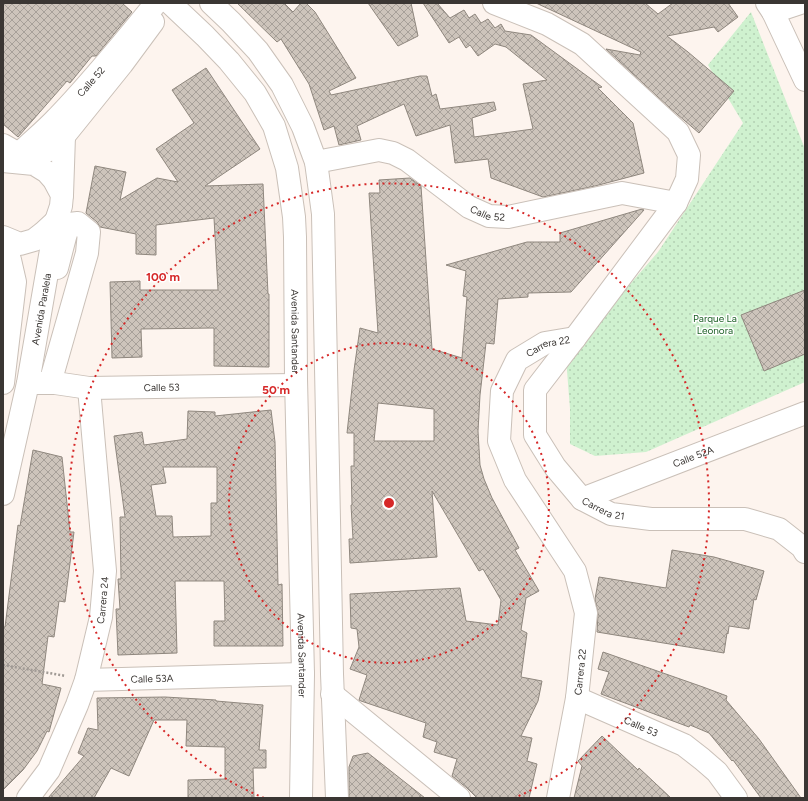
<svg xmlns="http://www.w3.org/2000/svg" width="808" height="801" font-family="Figtree,sans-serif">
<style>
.park{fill:url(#park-dots)}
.building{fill:url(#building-cross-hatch);stroke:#8f877e;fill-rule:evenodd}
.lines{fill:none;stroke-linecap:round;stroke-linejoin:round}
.minor-casing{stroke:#cac0b8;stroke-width:24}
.major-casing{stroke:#cac0b8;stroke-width:24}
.path{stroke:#a09a95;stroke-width:2.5;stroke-dasharray:2 2;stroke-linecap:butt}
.minor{stroke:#fff;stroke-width:22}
.major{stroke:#fff;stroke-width:22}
.ring{fill:none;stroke:#d62828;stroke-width:2;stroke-dasharray:2 4}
.labels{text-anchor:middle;stroke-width:3;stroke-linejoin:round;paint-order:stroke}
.street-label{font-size:10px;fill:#3a3633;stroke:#fff}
.park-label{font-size:10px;fill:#1c6125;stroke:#fff}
.centre{fill:#d62828;stroke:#fff;stroke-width:2}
.ring-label{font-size:12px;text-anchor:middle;font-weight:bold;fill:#d62828;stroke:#fff;stroke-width:3;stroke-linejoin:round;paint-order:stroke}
</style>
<defs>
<pattern id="park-dots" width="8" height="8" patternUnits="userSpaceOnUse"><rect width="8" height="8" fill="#cff1cf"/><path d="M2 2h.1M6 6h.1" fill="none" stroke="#b2cfb2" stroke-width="1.8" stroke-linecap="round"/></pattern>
<pattern id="building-cross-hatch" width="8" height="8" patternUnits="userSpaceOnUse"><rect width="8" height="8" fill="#cdc4bb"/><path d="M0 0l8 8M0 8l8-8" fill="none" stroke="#a7a099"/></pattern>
</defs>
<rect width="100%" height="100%" fill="#fdf4ee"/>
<path class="park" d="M751,12L805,149V382L646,452L595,456L570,444V409L566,358L658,252L743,123L708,65Z"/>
<g class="building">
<path d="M3,3H122L132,12L96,56H92L70,83L67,81L18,137L3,124Z"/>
<path d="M237,3H284L293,12L301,3H306L315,12L356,78L329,91L331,95L420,76H427L432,96L436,94L440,109L494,102L496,110L472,118L474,137L533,129L523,84L547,80L506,47L495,44L478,56L470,45L466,48L459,37L449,43L423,3H437L450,18L464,10L469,18L475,14L481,23L488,19L495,28L501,24L505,31L531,35L602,87L598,88L633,123L644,173L595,186L543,197L491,178L488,159L455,163L450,125L416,136L404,104L357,126L361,140L339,145L334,126L324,130L309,84L281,39L277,42Z"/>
<path d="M368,3H411L418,36L398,46Z"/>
<path d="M536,3H645L658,14L673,3H728L738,17L718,32L714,27L667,36L688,52L734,91L699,133L670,108L606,49L640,55L641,52Z"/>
<path d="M206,68L260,149L205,186L263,184L268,294H269V367L214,366V328L141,329L142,357L112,358L110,282L140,281V290H218L214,218L156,225V255L136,254V234L100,227L97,222L86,213L95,166L126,172L120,200L157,178L178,182L156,149L194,123L172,90Z"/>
<path d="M410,178L421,186L432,349L462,358L467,297L463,296L466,271L446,265L527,242H560V233L642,209L644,210L571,292L528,293V297L498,299L494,344L486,343L480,395L478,431L480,465L484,479L492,498L519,548L515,550L539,591L526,598L521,630L527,633L521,677L542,681L538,701L521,736L532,738L527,761L537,764L529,798H477L467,788L452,776L457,759L434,752L437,742L423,737L426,723L361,701L359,700L367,675L350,669L359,647L357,629L351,628L350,594L460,588L466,621L498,625L501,600L483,569L479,571L432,491L437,557L350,563L349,539H353L351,505H352L351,466H354V433H347L354,370L360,328L378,333L369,193H380L379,180ZM378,403L434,409V441H374Z"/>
<path d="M805,290V354L764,371L741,315Z"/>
<path d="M271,410L275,442L278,585L282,584L283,646H214V621H225L224,581H175L177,653L118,655L116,609H120L118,579H121L120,517H125L114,436L142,432L144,445L187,439L188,411L215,412V416ZM163,467H217V503H211V536L173,537L172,516H156L151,485L166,483Z"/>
<path d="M33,450L62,457L70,532H74L65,602L59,601L54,637L48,636L42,684L61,688L49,732L47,731L37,751L23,770L3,790V627H5L18,525L20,526Z"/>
<path d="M672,550L714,557L764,571L756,600L754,599L749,629L729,626L728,634L727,633L724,653L597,632L598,614L595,599L599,577L666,588Z"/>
<path d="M603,652L703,687L727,696L726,700L759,739L801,798H761L733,760L732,761L709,733L690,725L689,727L601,694L609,672L598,669Z"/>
<path d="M165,697L216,700V701L263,705L259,750H266V768H253L254,798H188V780L225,779V747L186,746L187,720H154L129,776L111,768L94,798H48L84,756L78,753L88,728L98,730L97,698Z"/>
<path d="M602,736L638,770L639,768L671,798H574L582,766L578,761Z"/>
<path d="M368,753L425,798H349V767L353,756Z"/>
</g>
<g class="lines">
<defs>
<g id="minor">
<path d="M773,12L800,3"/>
<path id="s1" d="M19,154C31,142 45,131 57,118C92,82 124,42 156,3"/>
<path id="s2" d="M316,162L379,150L393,153L407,160L469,207L489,216L508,217L622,193L676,203"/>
<path id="s3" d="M36,383H55L89,388L296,385"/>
<path d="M50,383L87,253L89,232L78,223L69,224L65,237L57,268"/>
<path id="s4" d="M582,499L805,413"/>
<path id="s5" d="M86,680L303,674"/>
<path d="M332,694L459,798"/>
<path id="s6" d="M577,698L684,745L702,759L717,772L736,798"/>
<path id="s7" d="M28,798L49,770L77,705L86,680L101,617L105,571L91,411L89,388"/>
<path id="s8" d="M558,798L577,698L586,613L575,571L515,480L499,441L502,391L517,360L545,343L575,338"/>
</g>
<g id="major">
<path id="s9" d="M170,3L205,36L229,61L255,93L274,126L287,168L294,217L295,237L296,379L303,674L301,798"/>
<path d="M211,3L231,22L258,51L282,85L303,127L316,162L323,214L332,674L337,798"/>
<path id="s10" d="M494,3L547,24L582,44L678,132L689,155L687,179L676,203L575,338L535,390V435L555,467L582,499L611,514L651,519H745L779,529L802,547L805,552"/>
<path d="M767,3L773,12L805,80"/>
<path d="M3,145L19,154L35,153L50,150L64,136L122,64L153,22"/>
<path d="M3,161L34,164L47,172L54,180L62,195L61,206L56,221L28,383L3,494"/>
<path d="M62,195L64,136"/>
<path d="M3,237L20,244L34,240L43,233L56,221"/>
<path d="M3,244L10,260L15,282L3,383"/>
</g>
</defs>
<use href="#minor" class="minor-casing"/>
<use href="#major" class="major-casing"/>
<path class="path" d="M3,665L66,676"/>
<use href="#minor" class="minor"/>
<use href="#major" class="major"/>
</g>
<g class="ring">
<circle cx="389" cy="503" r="160"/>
<path d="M264 798A320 320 0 1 1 514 798"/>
</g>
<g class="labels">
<g class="street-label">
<text dy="4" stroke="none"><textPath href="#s1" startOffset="102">Calle 52</textPath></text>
<text dy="4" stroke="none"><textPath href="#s2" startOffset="192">Calle 52</textPath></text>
<text transform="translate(41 309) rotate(-80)" y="4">Avenida Paralela</text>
<text dy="4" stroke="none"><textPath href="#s9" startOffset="370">Avenida Santander</textPath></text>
<text dy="4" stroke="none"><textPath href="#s8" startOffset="501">Carrera 22</textPath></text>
<text dy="4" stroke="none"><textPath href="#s3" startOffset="126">Calle 53</textPath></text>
<text dy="4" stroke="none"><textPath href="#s4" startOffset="119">Calle 52A</textPath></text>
<text dy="4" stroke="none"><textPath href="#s10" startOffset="686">Carrera 21</textPath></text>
<text dy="4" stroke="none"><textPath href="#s7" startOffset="214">Carrera 24</textPath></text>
<text dy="4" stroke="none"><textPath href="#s9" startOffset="694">Avenida Santander</textPath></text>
<text dy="4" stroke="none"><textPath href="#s8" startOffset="128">Carrera 22</textPath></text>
<text dy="4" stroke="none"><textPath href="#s5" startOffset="66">Calle 53A</textPath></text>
<text dy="4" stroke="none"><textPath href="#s6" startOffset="70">Calle 53</textPath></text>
</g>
<g class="park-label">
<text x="715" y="322">Parque La<tspan x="715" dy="12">Leonora</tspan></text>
</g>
</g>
<circle cx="389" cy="503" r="6" class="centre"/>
<g class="ring-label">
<text x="163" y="281">100 m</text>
<text x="276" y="394">50 m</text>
</g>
<rect width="808" height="801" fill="none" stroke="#3a3633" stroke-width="8"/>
</svg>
